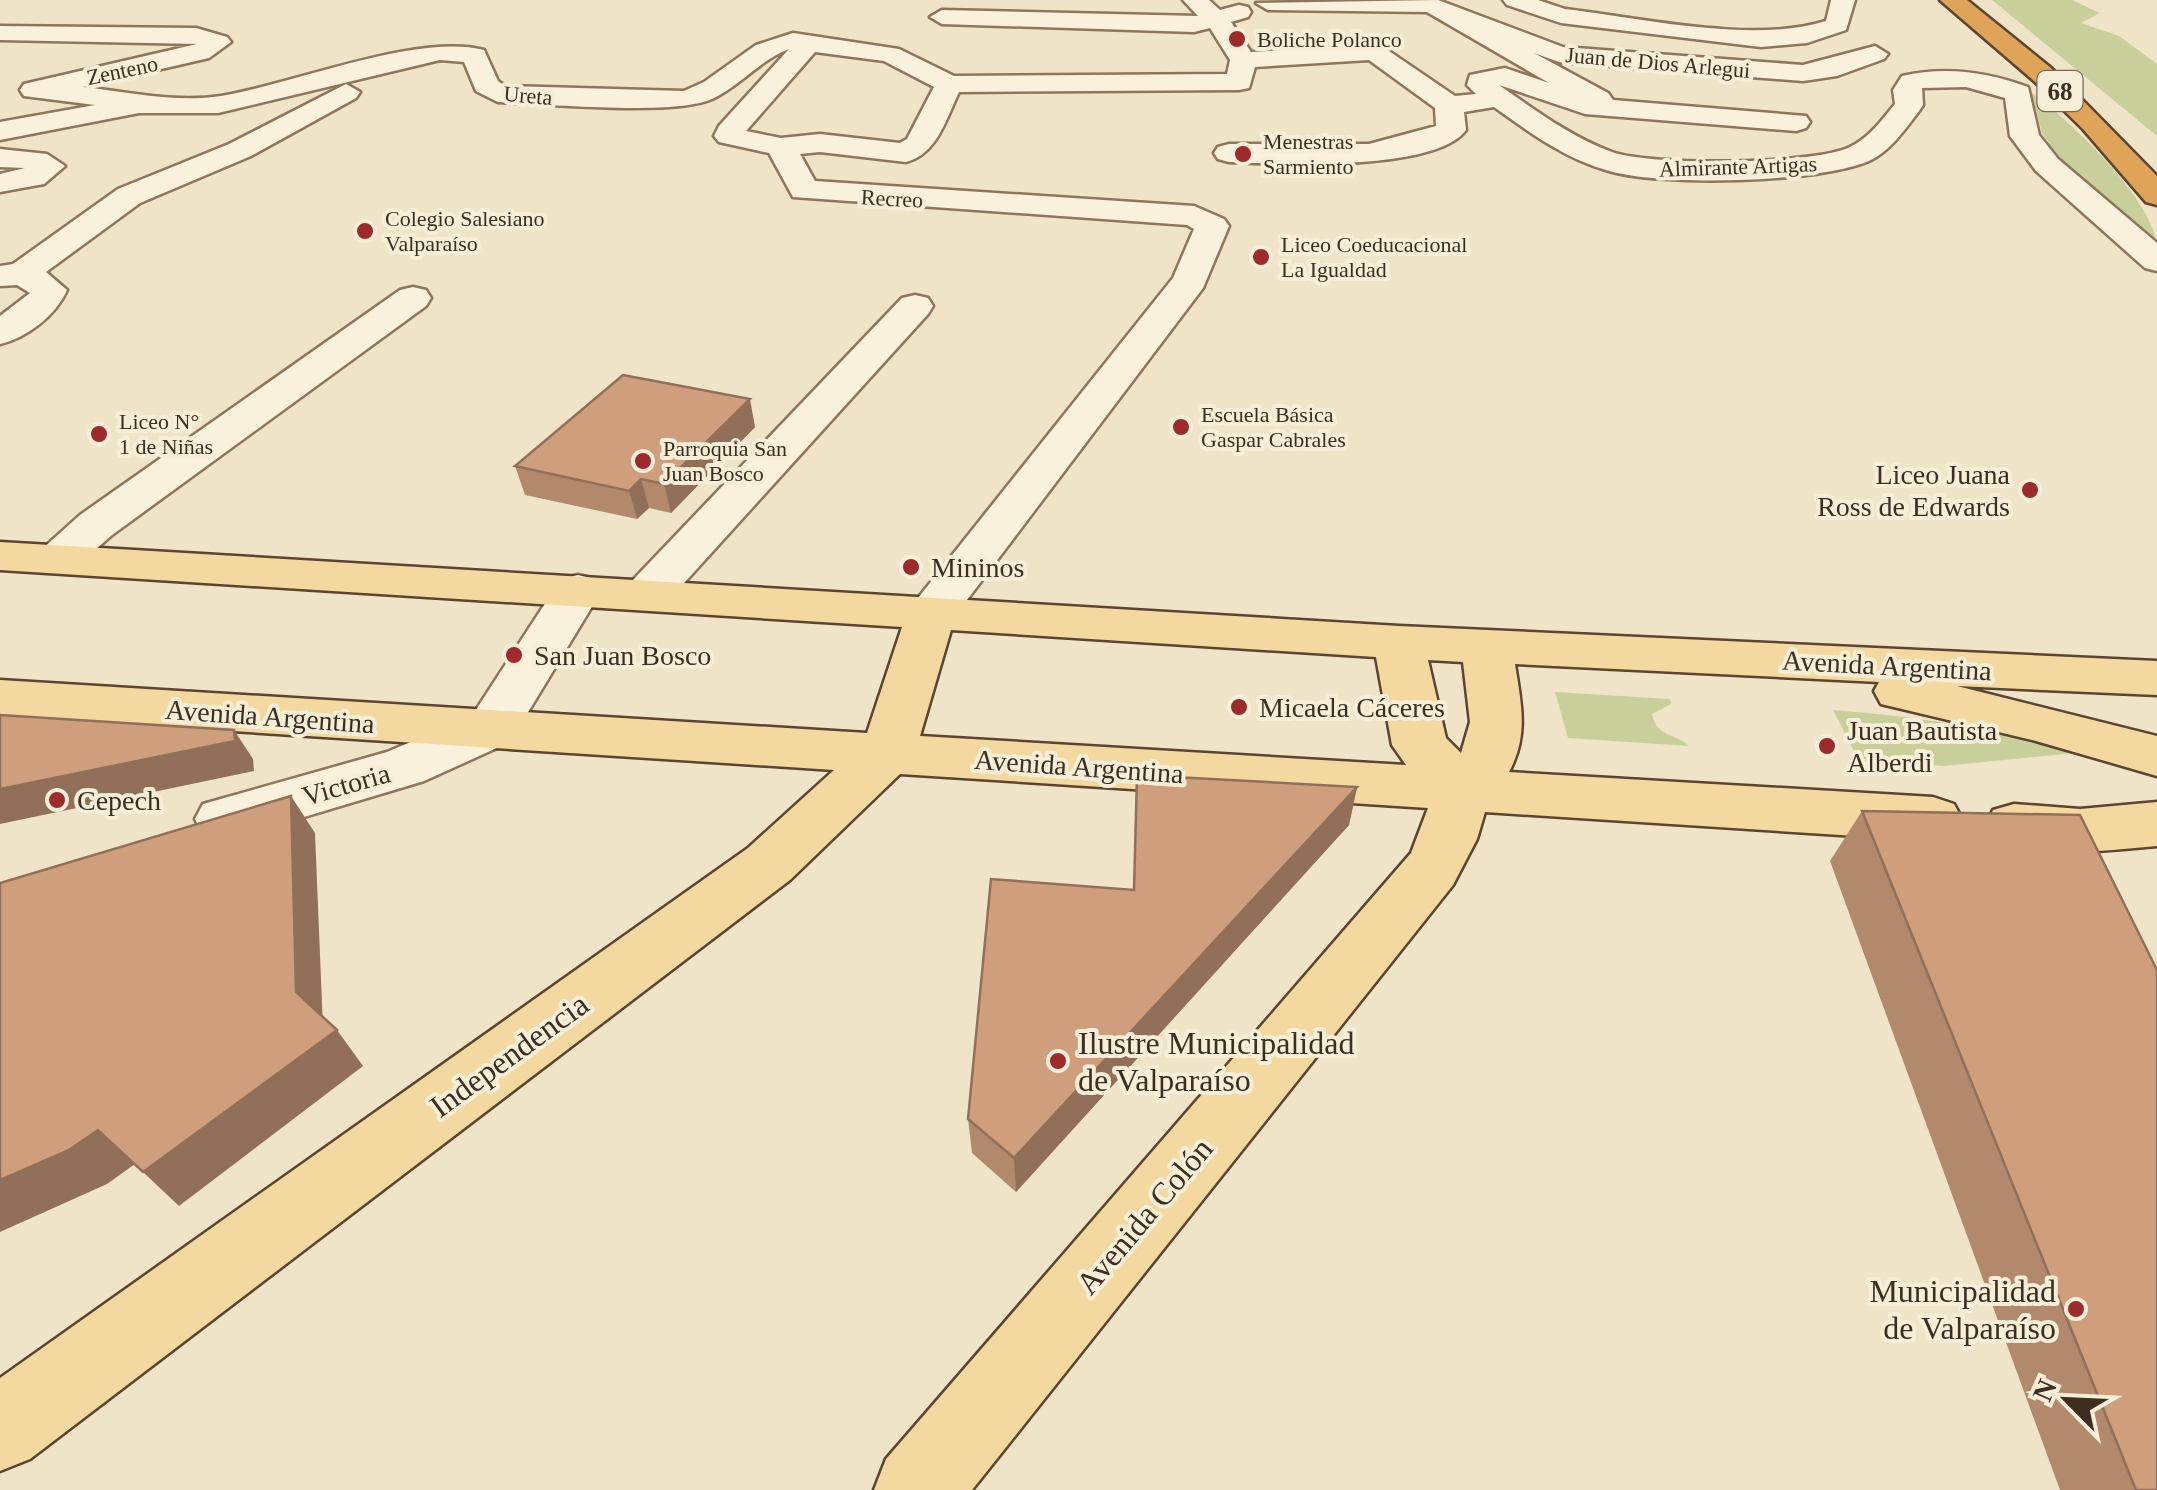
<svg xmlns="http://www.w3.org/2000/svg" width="2157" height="1490" font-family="Georgia,serif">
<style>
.green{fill:#c9cf9b}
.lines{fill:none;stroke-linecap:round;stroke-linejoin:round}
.minor-casing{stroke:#8d765c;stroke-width:5}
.major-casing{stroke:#5b4430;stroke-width:5}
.highway-casing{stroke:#5b4430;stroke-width:5}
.minor{fill:#faf1dc;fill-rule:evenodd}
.major{fill:#f3d9a0;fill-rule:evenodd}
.highway{fill:#e0a458;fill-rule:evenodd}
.wall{fill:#b2896c}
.shaded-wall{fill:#916f58}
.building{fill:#cf9f7d;stroke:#916f58;stroke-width:2.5}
.poi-dot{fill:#9e2a2b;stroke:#f7eed8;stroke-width:4}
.labels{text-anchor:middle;stroke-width:8;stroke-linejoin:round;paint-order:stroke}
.far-poi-label{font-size:22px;fill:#3d2e20;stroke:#f7eed8;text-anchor:start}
.far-street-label{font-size:22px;fill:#3d2e20;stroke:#f7eed8}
.shield{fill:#f7eed8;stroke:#756857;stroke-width:2.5}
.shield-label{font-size:25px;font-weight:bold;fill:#3d2e20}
.poi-label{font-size:28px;fill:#3d2e20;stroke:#f7eed8;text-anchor:start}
.street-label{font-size:28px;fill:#3d2e20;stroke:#f7eed8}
.near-poi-label{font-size:32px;fill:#3d2e20;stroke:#f7eed8;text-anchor:start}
.near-street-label{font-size:32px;fill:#3d2e20;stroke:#f7eed8}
</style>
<rect width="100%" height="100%" fill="#f0e4c8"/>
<g class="green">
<path d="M1992,0H2072L2100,13L2081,23L2119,36L2157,64V136Z"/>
<path d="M2031,92C2070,121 2157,202 2157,250L2068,171L2042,133Z"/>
<path d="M1555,692L1670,699L1671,704L1652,714C1657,738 1676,733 1689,746L1568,738Z"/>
<path d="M1833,710C1919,717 2000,729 2084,752L1944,766L1859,761Z"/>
</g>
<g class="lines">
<defs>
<g id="minor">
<path d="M1183,0H1209L1220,10L1239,5L1248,7L1251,12L1248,17L1231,22L1251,52L1374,44L1383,47L1455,96L1476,94L1467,85L1470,75L1505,68L1549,83L1427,12L1268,10L1256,3L1438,0L1563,47L1803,65L1875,46L1888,54L1884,59L1837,76L1803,81L1559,62L1534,53L1608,93L1613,100L1806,116L1810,122L1806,128L1796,131L1585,114L1499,85C1535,110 1571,137 1612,152C1651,166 1813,165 1850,147C1869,138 1882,120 1895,104L1893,90L1902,76C1945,66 1987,72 2028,87L2039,135L2058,159L2157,243V271L2145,268L2036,171L2010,136L2005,98L1966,87L1922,88L1923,105L1919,111C1906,128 1891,150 1871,160C1822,183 1658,187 1606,170C1564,158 1529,132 1494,107L1464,112L1466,130C1435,172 1278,164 1229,162L1218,159L1214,153L1218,147L1229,144H1369L1436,126L1435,108L1369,60L1255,67L1249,88L1239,90L959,92C946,119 937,154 906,162L820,152L800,154L815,181L1194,206L1224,219L1229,226L1203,288L948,625L931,630L914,625L906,614L914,603L1173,278L1194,229L1187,225L793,197L769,153L719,142L714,136L719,126L789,49C760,60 740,86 712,99C675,116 545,104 498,102L476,91L464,62L440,60L218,113H139L0,140V122L95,105L24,96L20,90L24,84L197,44L0,40V26L196,28L227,37L231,42L209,58L83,87C129,92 175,103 221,96C294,84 416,33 484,50L498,81L505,86L684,91L704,82L756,45L793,33L899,49L954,76L1227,74L1230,60L1210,28L1194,32L942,24L930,17L942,10L1198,16ZM815,52L884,61L934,87L907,139L900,143L820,134L781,138L746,131Z"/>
<path d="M1503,0H1538L1565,9C1641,18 1754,44 1826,21L1831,0H1855L1846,30L1807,43L1761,47L1561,23L1507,5Z"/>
<path d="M346,84L360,92L356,98L251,156L140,203L46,272L67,290C56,315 27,338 0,344V316L30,293L17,285L0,286V266L13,264L118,189L229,144Z"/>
<path d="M0,149L47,154L65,166L44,184L0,192V174L25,168L0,167Z"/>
<path d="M413,287L426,290L431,298L426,306L112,535C88,555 72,577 38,569L31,559L80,515L400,290Z"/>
<path d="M915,295L928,298L933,306L928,314L665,604L648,608L631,604L624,593L631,582L902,298Z"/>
<path d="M578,575L595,579L602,590L510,742L424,781L224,841L203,834L195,819L203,804L387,752L472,716L561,579Z"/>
</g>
<g id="major">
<path d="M0,542L1399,626L2157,661V695L1957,686L2157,736V776L2036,741L1881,704L1874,691L1879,682L1515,664C1521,703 1529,735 1509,772L1933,797L1954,804L1962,819L1954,834L1933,841L1485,812L1477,839L1453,885L972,1490H874L886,1459L1411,853L1428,808L900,774L790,880L30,1459L0,1471V1378L748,848L834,770L0,716V680L867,733L902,627L0,570ZM951,630L1376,657L1392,745L1406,765L920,736ZM1428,660L1463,662L1470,722L1461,753L1446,738Z"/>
<path d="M2157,802V846C2102,851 2047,858 1993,842L1985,826L1993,810L2014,804L2080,809Z"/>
</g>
<path id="highway" d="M1940,0H1967L2051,68L2157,176V205L2146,202L2083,129L2033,80Z"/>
</defs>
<use href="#minor" class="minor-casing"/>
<use href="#major" class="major-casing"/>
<use href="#highway" class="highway-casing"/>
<use href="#minor" class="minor"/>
<use href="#major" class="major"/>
<use href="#highway" class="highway"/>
</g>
<g class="wall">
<path d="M755,427L671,513L649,508L637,519L525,495L515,466Z"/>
<path d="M1357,787L1349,825L1016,1192L972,1153L968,1119L1133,890Z"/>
<path d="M1862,811L2157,1490H2060L1830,861Z"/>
</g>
<g class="shaded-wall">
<path d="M750,399L755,427L671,513L664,484Z"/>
<path d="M641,479L649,508L637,519L629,491Z"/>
<path d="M234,730L253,759L254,771L0,824V789Z"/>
<path d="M1357,787L1349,825L1016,1192L1014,1158Z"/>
<path d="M291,796L315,833L323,1028L296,992Z"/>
<path d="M337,1030L363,1066L179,1206L143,1172Z"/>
<path d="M98,1130L135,1164L107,1184L0,1232V1180Z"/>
</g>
<g class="building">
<path d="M623,375L750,399L664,484L641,479L629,491L515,466Z"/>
<path d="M0,715L234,730L235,741L0,789Z"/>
<path d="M1137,775L1357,787L1014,1158L968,1119L991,879L1134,890Z"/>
<path d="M291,796L296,992L337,1030L143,1172L98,1130L69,1150L0,1180V883Z"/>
<path d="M1862,811L2080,815L2157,970V1490H2136Z"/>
</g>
<g class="poi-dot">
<circle cx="1237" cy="39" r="10"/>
<circle cx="1243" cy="154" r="10"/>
<circle cx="365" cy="231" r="10"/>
<circle cx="1261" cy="257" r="10"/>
<circle cx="1181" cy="427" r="10"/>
<circle cx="99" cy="434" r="10"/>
<circle cx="643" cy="461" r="10"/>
<circle cx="2030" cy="490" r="10"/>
<circle cx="911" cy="567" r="10"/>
<circle cx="514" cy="655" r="10"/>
<circle cx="1239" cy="707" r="10"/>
<circle cx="1827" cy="746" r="10"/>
<circle cx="57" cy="800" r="10"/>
<circle cx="1058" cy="1061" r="10"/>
<circle cx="2076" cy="1309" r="10"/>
</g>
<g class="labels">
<g class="far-poi-label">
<text x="1257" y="47">Boliche Polanco</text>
<text x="1263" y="149">Menestras<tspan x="1263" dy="25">Sarmiento</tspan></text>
<text x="385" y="226">Colegio Salesiano<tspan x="385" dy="25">Valparaíso</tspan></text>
<text x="1281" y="252">Liceo Coeducacional<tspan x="1281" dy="25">La Igualdad</tspan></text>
<text x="1201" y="422">Escuela Básica<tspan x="1201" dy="25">Gaspar Cabrales</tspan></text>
<text x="119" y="429">Liceo N°<tspan x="119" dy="25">1 de Niñas</tspan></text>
<text x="663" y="456">Parroquia San<tspan x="663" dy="25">Juan Bosco</tspan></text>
</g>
<g class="far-street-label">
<text transform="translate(1658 62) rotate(5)" y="8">Juan de Dios Arlegui</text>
<text transform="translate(122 70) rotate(-12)" y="8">Zenteno</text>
<text transform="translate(528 95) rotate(5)" y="8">Ureta</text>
<text transform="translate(1738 166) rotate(-2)" y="8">Almirante Artigas</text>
<text transform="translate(892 198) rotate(3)" y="8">Recreo</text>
</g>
<rect class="shield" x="2037.5" y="71" width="45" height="40" rx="8"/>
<g class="shield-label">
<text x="2060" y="100">68</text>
</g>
<g class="poi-label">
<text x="2010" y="484" text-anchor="end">Liceo Juana<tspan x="2010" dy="32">Ross de Edwards</tspan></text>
<text x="931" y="577">Mininos</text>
<text x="534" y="665">San Juan Bosco</text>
<text x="1259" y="717">Micaela Cáceres</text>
<text x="1847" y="740">Juan Bautista<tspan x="1847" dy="32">Alberdi</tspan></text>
<text x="77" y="810">Cepech</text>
</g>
<g class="street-label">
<text transform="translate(1887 665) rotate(3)" y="10">Avenida Argentina</text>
<text transform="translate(270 716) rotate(4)" y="10">Avenida Argentina</text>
<text transform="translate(1079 766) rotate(4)" y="10">Avenida Argentina</text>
<text transform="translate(346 784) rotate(-16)" y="10">Victoria</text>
</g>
<g class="near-poi-label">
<text x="1078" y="1054">Ilustre Municipalidad<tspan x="1078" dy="37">de Valparaíso</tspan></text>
<text x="2056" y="1302" text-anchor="end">Municipalidad<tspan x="2056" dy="37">de Valparaíso</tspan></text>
</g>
<g class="near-street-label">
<text transform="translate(509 1055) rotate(-36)" y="11">Independencia</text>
<text transform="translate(1144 1216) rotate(-50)" y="11">Avenida Colón</text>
</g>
</g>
<g transform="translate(2067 1400) rotate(294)" stroke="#f7eed8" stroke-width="8" paint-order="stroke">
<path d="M0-8L18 38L0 25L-18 38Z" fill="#3d2e20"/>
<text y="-15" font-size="28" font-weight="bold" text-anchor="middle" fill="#3d2e20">N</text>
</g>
</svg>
